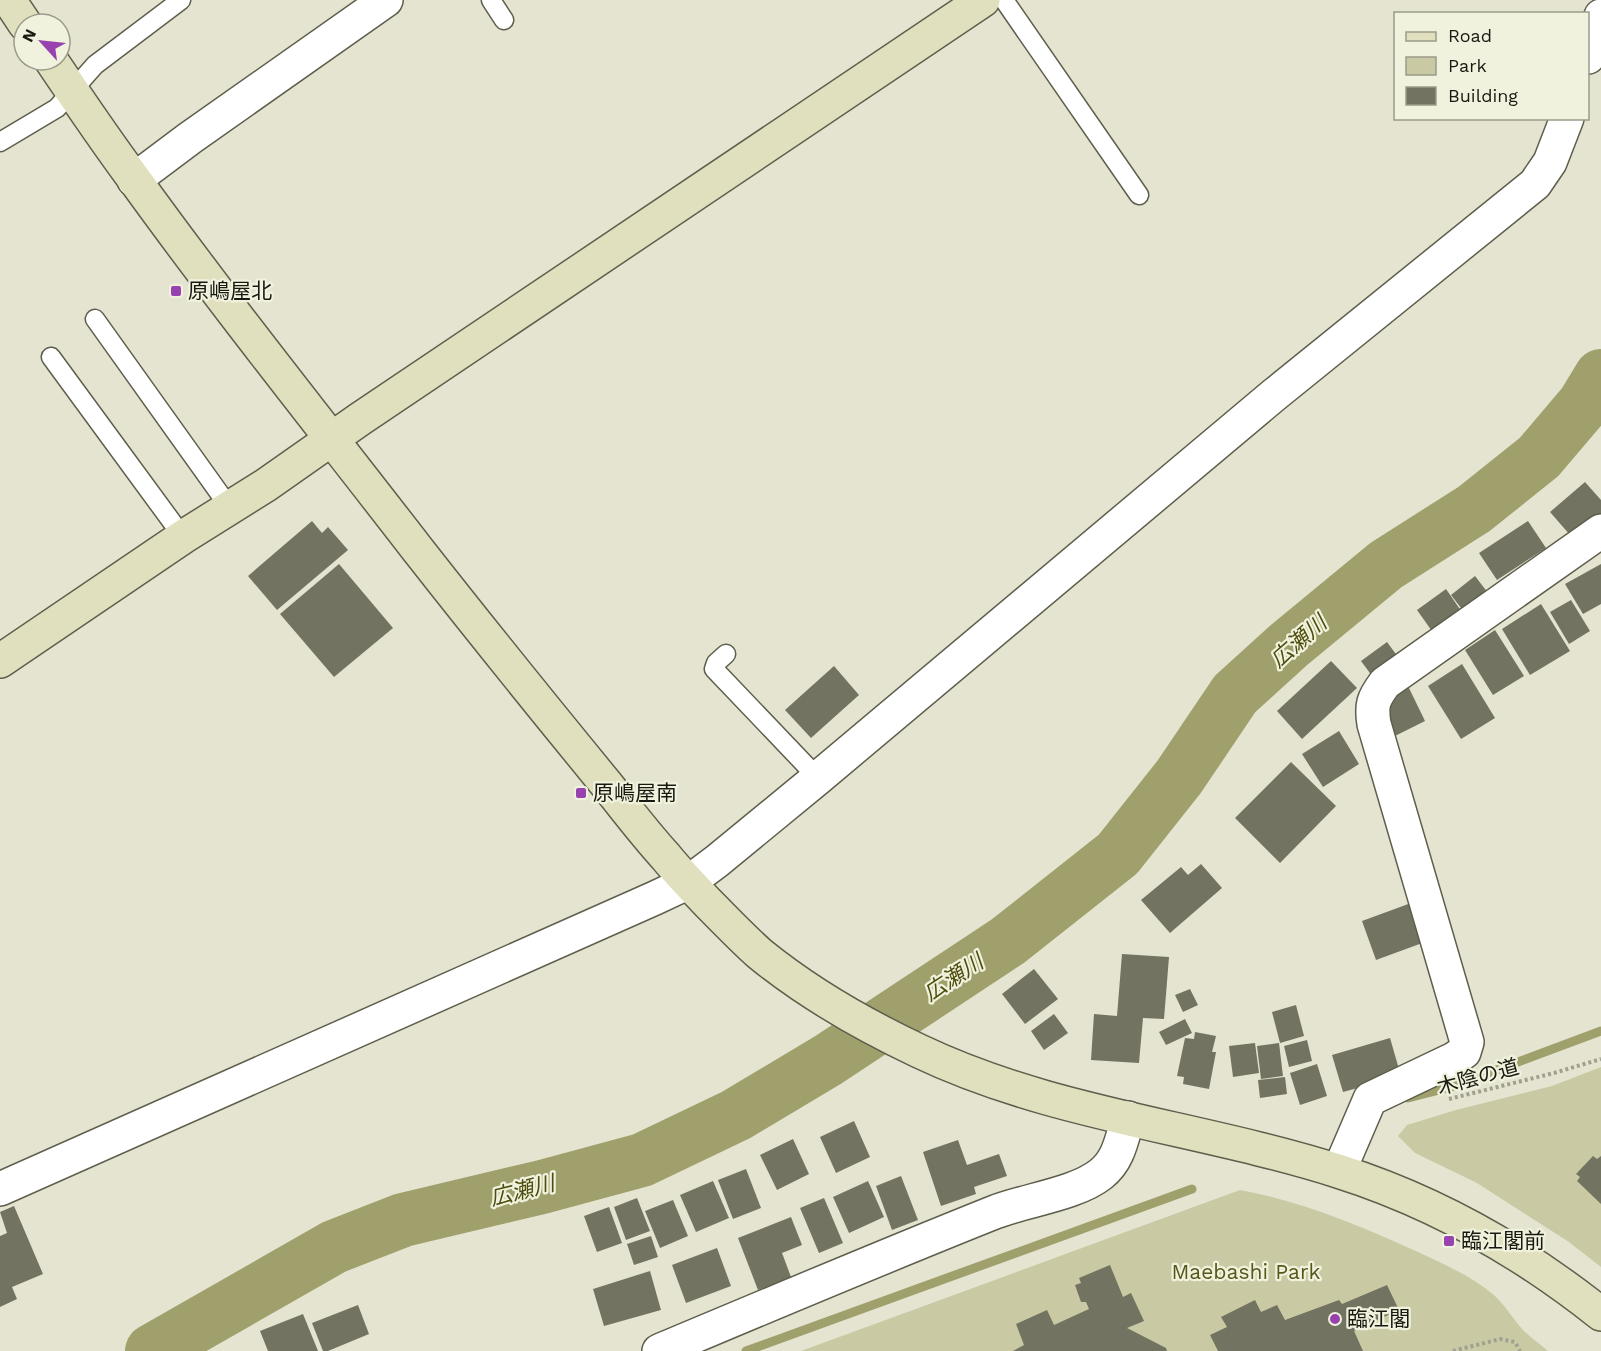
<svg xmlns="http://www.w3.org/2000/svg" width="1601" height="1351" font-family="'Work Sans','Noto Sans JP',sans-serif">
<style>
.green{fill:#c9caa4}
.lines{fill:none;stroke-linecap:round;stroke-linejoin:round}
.stream{stroke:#9fa06c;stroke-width:9}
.river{stroke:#9fa06c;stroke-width:54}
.building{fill:#737361}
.lane-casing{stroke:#5e5e4c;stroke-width:21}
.street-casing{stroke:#5e5e4c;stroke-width:36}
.secondary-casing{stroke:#5e5e4c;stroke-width:36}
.path{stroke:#a0a090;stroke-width:4;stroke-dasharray:3 3;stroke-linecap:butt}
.lane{stroke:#fff;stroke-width:18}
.street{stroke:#fff;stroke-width:33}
.secondary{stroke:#e0e0be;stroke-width:33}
.poi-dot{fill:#9842af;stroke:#f1f2dd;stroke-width:2}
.labels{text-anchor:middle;stroke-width:4.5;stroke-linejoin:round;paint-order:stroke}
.poi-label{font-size:21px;fill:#181911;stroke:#f1f2dd;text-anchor:start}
.street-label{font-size:21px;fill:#181911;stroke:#f1f2dd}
.park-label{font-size:21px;fill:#58571b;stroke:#f1f2dd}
.water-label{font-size:22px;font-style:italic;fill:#4d4d0d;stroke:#f1f2dd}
</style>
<rect width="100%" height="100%" fill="#e4e4d0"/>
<g class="green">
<path d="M1601,1067V1267L1569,1242L1477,1183L1415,1153L1398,1136L1407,1125L1456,1110L1552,1086Z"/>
<path d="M1240,1190C1302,1201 1361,1226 1418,1252C1443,1264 1472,1276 1494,1295C1505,1305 1513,1319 1523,1330C1531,1338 1540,1344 1548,1351H801Z"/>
</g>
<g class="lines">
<g class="stream">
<path d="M1408,1098L1451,1087L1601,1031"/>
<path d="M746,1351L1192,1189"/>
</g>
<path class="river" d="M152,1351L334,1247L403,1220L542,1187L642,1160L736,1115L828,1060L1008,941L1118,854L1179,777L1235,694L1289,645L1386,565L1474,509L1539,457L1584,404L1601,376"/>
</g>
<g class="building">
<path d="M1585,482L1601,500V523L1577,543L1550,512Z"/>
<path d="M312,521L322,533L328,527L348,550L277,610L248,576Z"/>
<path d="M1528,521L1546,548L1497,580L1479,553Z"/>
<path d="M339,564L393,628L334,677L280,614Z"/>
<path d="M1601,564V604L1583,614L1565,584Z"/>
<path d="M1475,576L1495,602L1471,621L1451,595Z"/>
<path d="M1446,589L1468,621L1439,641L1417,610Z"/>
<path d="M1571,600L1590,631L1569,644L1550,612Z"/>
<path d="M1541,604L1570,651L1530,675L1502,629Z"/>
<path d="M1495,630L1524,676L1493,695L1465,650Z"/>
<path d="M1387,642L1404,665L1378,684L1361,661Z"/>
<path d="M1331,661L1357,688L1302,739L1277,711Z"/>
<path d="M1462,664L1495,718L1461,739L1428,686Z"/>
<path d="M834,666L859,695L811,738L785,710Z"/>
<path d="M1408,686L1425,721L1395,736L1377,701Z"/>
<path d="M1339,731L1359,764L1323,787L1302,754Z"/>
<path d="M1291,762L1336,806L1280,863L1235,818Z"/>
<path d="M1201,864L1222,888L1170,933L1141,900L1181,867L1188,875Z"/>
<path d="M1411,903L1425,942L1376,960L1362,921Z"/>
<path d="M1122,954L1169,957L1164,1019L1143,1018L1139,1063L1091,1060L1094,1014L1117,1016Z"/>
<path d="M1034,969L1058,999L1025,1024L1002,994Z"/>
<path d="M1190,989L1198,1005L1183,1012L1175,995Z"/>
<path d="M1296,1005L1304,1036L1280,1043L1272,1012Z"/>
<path d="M1054,1014L1068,1033L1044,1050L1031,1031Z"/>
<path d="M1185,1019L1192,1033L1166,1045L1159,1032Z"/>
<path d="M1195,1032L1216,1036L1212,1052H1216L1209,1089L1183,1084L1184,1077L1177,1076L1185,1038L1194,1039Z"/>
<path d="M1390,1038L1401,1076L1343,1092L1332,1055Z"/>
<path d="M1307,1040L1312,1061L1289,1067L1284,1046Z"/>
<path d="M1255,1043L1259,1073L1233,1077L1229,1046Z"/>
<path d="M1279,1043L1283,1076L1261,1079L1257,1046Z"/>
<path d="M1317,1064L1327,1096L1300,1105L1290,1073Z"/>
<path d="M1285,1077L1287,1094L1260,1098L1258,1080Z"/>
<path d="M854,1121L870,1157L836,1173L820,1137Z"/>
<path d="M793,1139L809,1174L777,1190L760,1155Z"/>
<path d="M958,1140L967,1165L999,1154L1007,1176L974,1187L976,1194L941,1206L923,1152Z"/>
<path d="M1593,1156L1597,1159L1601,1156V1204L1577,1181L1580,1177L1576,1174Z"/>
<path d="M746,1169L761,1208L733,1219L718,1180Z"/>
<path d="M901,1176L918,1220L892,1230L876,1186Z"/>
<path d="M713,1181L729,1218L696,1232L680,1195Z"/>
<path d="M868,1181L884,1217L849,1233L833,1197Z"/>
<path d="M637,1198L650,1231L626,1240L614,1207Z"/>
<path d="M824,1198L843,1243L819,1253L800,1208Z"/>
<path d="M673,1200L688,1236L660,1248L645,1211Z"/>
<path d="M14,1206L43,1274L12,1287L17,1299L0,1307V1236L7,1233L0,1212Z"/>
<path d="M609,1207L622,1243L597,1252L584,1216Z"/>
<path d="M791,1217L802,1245L782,1253L791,1277L758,1290L738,1238Z"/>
<path d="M651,1236L658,1257L634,1265L627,1244Z"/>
<path d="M717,1248L731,1286L686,1303L672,1265Z"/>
<path d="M1110,1265L1123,1297L1131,1293L1144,1321L1127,1328L1166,1348L1167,1351H1013L1024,1345L1016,1324L1047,1310L1054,1325L1089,1309L1086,1302H1081L1075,1285L1081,1283L1079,1278Z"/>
<path d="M650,1271L661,1310L604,1326L593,1289Z"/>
<path d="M1387,1285L1399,1310L1354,1331L1363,1351H1218L1210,1335L1227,1327L1221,1317L1255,1300L1261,1312L1277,1305L1285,1320L1339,1300L1342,1304Z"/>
<path d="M358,1305L369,1334L328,1351H323L312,1323Z"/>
<path d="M303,1314L318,1351H268L260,1331Z"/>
</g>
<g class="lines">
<defs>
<g id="lane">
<path d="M491,0L504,20"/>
<path d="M1004,0L1139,195"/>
<path d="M0,142L57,108L95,65L181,0"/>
<path d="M95,319L230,508"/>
<path d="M51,357L183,537"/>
<path d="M726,654L716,663L714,669L818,778"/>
</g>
<g id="street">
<path d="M1588,57L1601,16"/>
<path d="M134,180L190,138L386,0"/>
<path d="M1339,1171L1370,1099L1454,1059L1464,1052L1467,1042L1374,724C1371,705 1373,699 1385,683L1601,531"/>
<path d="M0,1189L655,898L689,882L717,861L818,778L1274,395L1535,184L1550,162L1567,118"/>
<path d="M659,1351C771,1304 882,1257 995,1212C1026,1200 1076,1194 1101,1174C1119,1160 1122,1138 1128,1118"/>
</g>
<g id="secondary">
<path d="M9,0L25,24"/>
<path d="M51,60C78,100 105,140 134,179C225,305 323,427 418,550C480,629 543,707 607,785C626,809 645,834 666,857C679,873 694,888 708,903C725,920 742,938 760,954C808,993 864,1025 919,1051C1051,1114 1199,1127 1338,1171C1433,1201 1523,1252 1601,1314"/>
<path d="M0,661L183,537L266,485L360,419L983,0"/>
</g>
</defs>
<use href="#lane" class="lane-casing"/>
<use href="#street" class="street-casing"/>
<use href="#secondary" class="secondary-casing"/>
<g class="path">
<path d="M1449,1099L1554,1073L1601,1059"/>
<path d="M1453,1351L1500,1339L1515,1342L1520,1351"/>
</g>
<use href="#lane" class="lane"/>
<use href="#street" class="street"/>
<use href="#secondary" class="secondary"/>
</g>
<g class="poi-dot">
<rect x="170" y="285" width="12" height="12" rx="3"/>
<rect x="575" y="787" width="12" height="12" rx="3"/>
<rect x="1443" y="1235" width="12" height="12" rx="3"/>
<circle cx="1335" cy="1319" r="6"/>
</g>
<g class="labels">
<g class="poi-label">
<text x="188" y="298">原嶋屋北</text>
<text x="593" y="800">原嶋屋南</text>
<text x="1461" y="1248">臨江閣前</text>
<text x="1347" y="1326">臨江閣</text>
</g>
<g class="street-label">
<text transform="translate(1478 1077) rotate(-15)" y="7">木陰の道</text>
</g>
<g class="park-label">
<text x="1246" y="1279">Maebashi Park</text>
</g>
<g class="water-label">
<text transform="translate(1298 641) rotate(-41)" y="8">広瀬川</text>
<text transform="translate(953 977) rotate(-33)" y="8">広瀬川</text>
<text transform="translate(522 1190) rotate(-14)" y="8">広瀬川</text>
</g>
</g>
<rect x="1394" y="12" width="195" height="108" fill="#f1f2dd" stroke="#9a9b8b" stroke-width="1.5"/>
<rect x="1406" y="32" width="30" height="9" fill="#e0e0be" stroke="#9a9b8b" stroke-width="1.5"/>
<text x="1448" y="42" font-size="18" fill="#181911">Road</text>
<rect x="1406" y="57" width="30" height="18" fill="#c9caa4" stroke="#9a9b8b" stroke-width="1.5"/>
<text x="1448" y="72" font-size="18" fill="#181911">Park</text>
<rect x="1406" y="87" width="30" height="18" fill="#737361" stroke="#9a9b8b" stroke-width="1.5"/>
<text x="1448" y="102" font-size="18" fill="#181911">Building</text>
<g transform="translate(42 42) rotate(297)"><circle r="28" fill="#f1f2dd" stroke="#9a9b8b" stroke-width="1.5"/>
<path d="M0-4.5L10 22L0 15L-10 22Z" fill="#9842af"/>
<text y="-9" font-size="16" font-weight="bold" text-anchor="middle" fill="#181911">N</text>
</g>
</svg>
